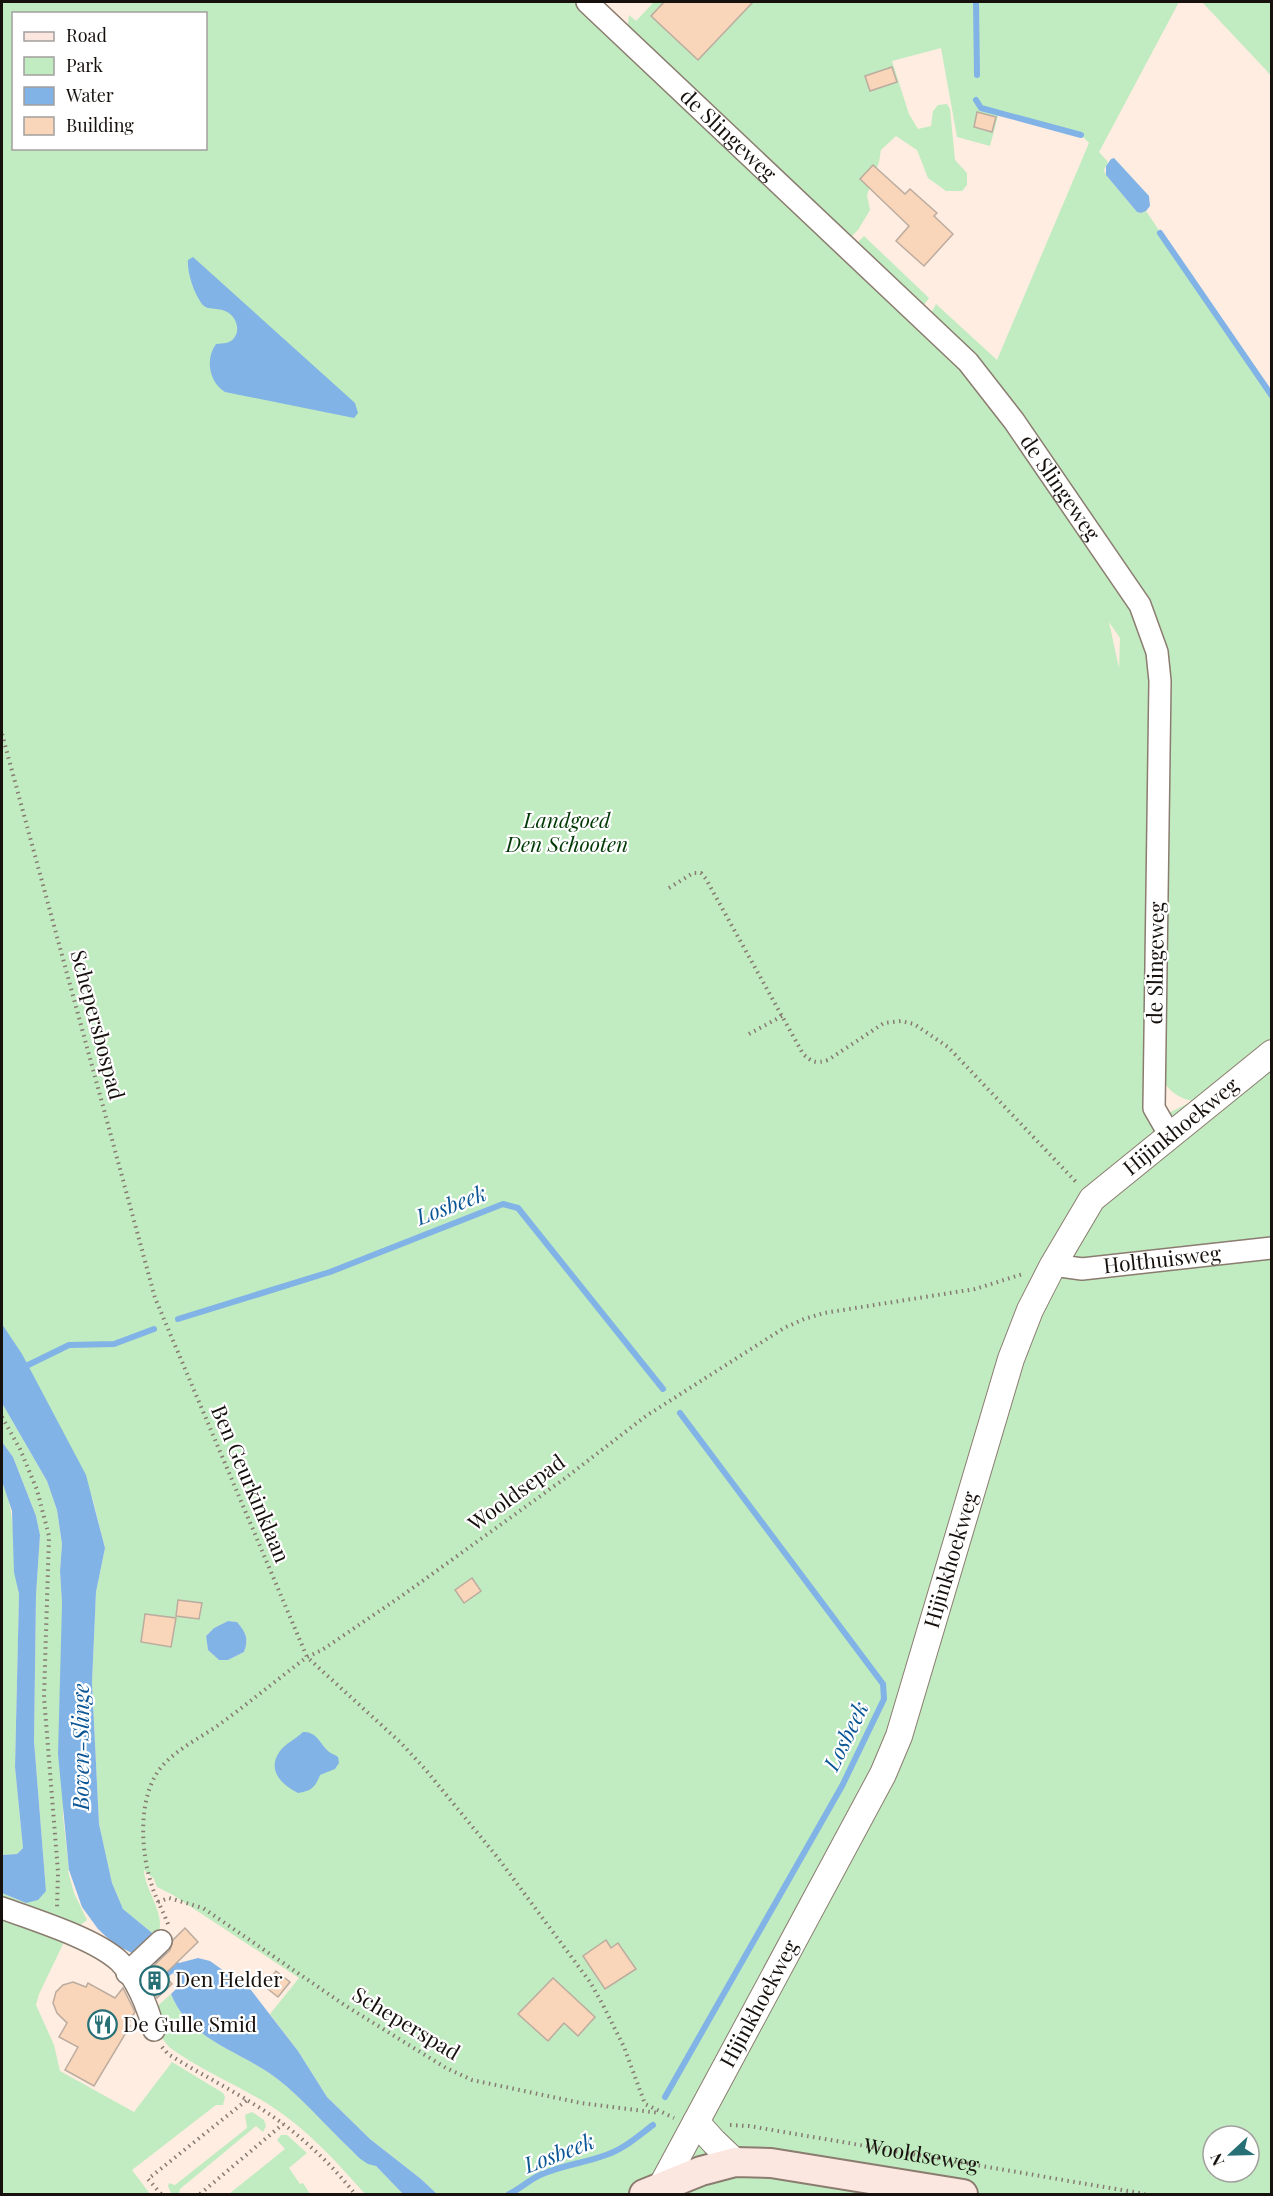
<svg xmlns="http://www.w3.org/2000/svg" width="1273" height="2196" font-family="'Playfair Display',serif">
<style>
.green{fill:#c1ebc0;fill-rule:evenodd}
.water{fill:#81b3e7}
.lines{fill:none;stroke-linecap:round;stroke-linejoin:round}
.stream{stroke:#81b3e7;stroke-width:6}
.building{fill:#f9d5b9;stroke:#bcac9f;stroke-width:1.5}
.minor-casing{stroke:#8b7c70;stroke-width:24}
.tertiary-casing{stroke:#8b7c70;stroke-width:28}
.secondary-casing{stroke:#8b7c70;stroke-width:32}
.path{stroke:#867a72;stroke-width:4;stroke-dasharray:1.5 4.5;stroke-linecap:butt}
.minor{stroke:#fff;stroke-width:21}
.tertiary{stroke:#fff;stroke-width:26}
.secondary{stroke:#fce7e0;stroke-width:28}
.labels{text-anchor:middle;stroke-width:4.5;stroke-linejoin:round;paint-order:stroke}
.street-label{font-size:21px;fill:#17110d;stroke:#fff}
.park-label{font-size:21px;font-style:italic;fill:#003905;stroke:#fff}
.poi-label{font-size:21px;fill:#17110d;stroke:#fff;text-anchor:start}
.water-label{font-size:22px;font-style:italic;fill:#0b5796;stroke:#fff}
</style>
<rect width="100%" height="100%" fill="#feede0"/>
<g class="green">
<path d="M2,2H581L964,365L1010,424L1136,606L1153,652L1156,681L1148,1123L1193,1101C1173,1097 1163,1085 1157,1067L1165,676L1162,650L1144,603L1004,398L968,356L929,317L936,304L997,360L1089,143L1081,135L999,112L990,146L957,137L941,48L892,61L909,114L918,129L931,126L933,111L938,105L947,104L950,109L955,160L967,173V185L962,191H946L928,178L917,150L896,136L881,150L879,162L867,195L870,210L858,230L848,240L627,32L629,15L636,21L654,2H1179L1099,152L1108,162L1104,170L1106,175L1137,212L1141,213L1146,211L1271,396V1044L1214,1090L1271,1062V2194H437L421,2179L370,2139L327,2097L298,2051L270,2014L299,1978L173,1895L157,1887L154,1879L144,1870C145,1892 168,1915 157,1937L123,1909L112,1883L99,1824L92,1683L96,1592L105,1548L93,1500L24,1360L2,1324ZM14,14H206V148H14ZM1109,622L1120,638L1119,669V668ZM228,1621L237,1622C246,1633 249,1638 244,1652L228,1660H219L208,1650L206,1636L214,1628ZM1213,2136H1249V2172H1213Z"/>
<path d="M1202,2H1271V76L1266,70Z"/>
<path d="M864,236L929,298L921,309L854,246Z"/>
<path d="M2,1403L47,1481L57,1510L62,1544L60,1571L62,1604L63,1816L69,1870L68,1871L74,1893L87,1920L78,1927L2,1902V1893L26,1903L46,1891L34,1741L36,1595L40,1535L36,1516L13,1457L2,1442Z"/>
<path d="M2,1481C18,1516 11,1556 19,1594L15,1767L23,1848L17,1854L2,1855Z"/>
<path d="M2,1914L65,1940L39,1994L36,2005L54,2045L60,2071L134,2112L172,2062L223,2093L225,2097L223,2105H216L132,2170L150,2194H2Z"/>
<path d="M171,1994C190,2042 243,2051 280,2081C299,2096 316,2115 333,2132C341,2141 351,2149 359,2158L376,2166L403,2194H365C336,2161 306,2128 268,2104C235,2084 199,2069 169,2047L161,2037L153,2010Z"/>
<path d="M252,2112L264,2120L266,2126L263,2132L256,2126L180,2189L179,2194L171,2193L168,2186L169,2183L175,2185L247,2128L245,2115Z"/>
<path d="M281,2135H287L307,2153L289,2168L300,2184L303,2183L310,2194H229L285,2149L277,2140Z"/>
</g>
<g class="water">
<path d="M1114,158L1149,196L1150,206L1146,211L1141,213L1137,212L1106,175V166L1111,159Z"/>
<path d="M193,257L355,403L358,413L354,418L225,392C209,382 205,359 216,344C223,343 230,344 234,338C241,330 236,315 225,311C216,307 206,312 200,301C193,291 187,271 188,260Z"/>
<path d="M2,1324L22,1354L86,1475L105,1548L96,1592L92,1683L99,1824L112,1883L123,1909L157,1937L138,1956L114,1944L98,1929L82,1907L69,1870L58,1754L62,1604L60,1571L62,1544L57,1510L47,1481L2,1403Z"/>
<path d="M2,1442L13,1457L36,1516L40,1535L36,1595L34,1741L46,1891L38,1900L26,1903L2,1893V1855L17,1854L23,1848L15,1767L19,1594L14,1572L12,1511L2,1481Z"/>
<path d="M228,1621L237,1622C246,1633 249,1638 244,1652L228,1660H219L208,1650L206,1636L214,1628Z"/>
<path d="M303,1732C316,1732 318,1740 326,1749C329,1753 334,1754 338,1757L339,1763L335,1769L320,1775C315,1788 311,1791 298,1793C282,1785 266,1770 280,1751C286,1743 296,1739 303,1732Z"/>
<path d="M162,1948L179,1963L198,1958L210,1961L251,1990L298,2051L327,2097L370,2139L421,2179L437,2194H403L376,2166L368,2164L359,2158C351,2149 341,2141 333,2132C316,2115 299,2096 280,2081C243,2051 190,2042 171,1994L182,1983L173,1973L168,1977L151,1959Z"/>
</g>
<g class="lines">
<g class="stream">
<path d="M976,2L977,75"/>
<path d="M976,100L981,108L1081,135"/>
<path d="M1160,233L1272,396"/>
<path d="M178,1319L330,1272L503,1204L518,1208L663,1389"/>
<path d="M22,1368L69,1345L114,1344L154,1329"/>
<path d="M665,2097L842,1786L884,1699L883,1684L680,1413"/>
<path d="M509,2194C520,2189 529,2180 540,2175C562,2165 585,2163 606,2155C624,2149 638,2136 653,2125"/>
</g>
</g>
<g class="building">
<path d="M664,2H753L698,60L651,16Z"/>
<path d="M892,67L897,82L870,91L865,76Z"/>
<path d="M977,112L996,117L992,132L974,127Z"/>
<path d="M873,165L905,194L910,189L937,213L934,216L953,234L924,266L896,241L909,226L860,179Z"/>
<path d="M472,1578L481,1591L464,1603L455,1590Z"/>
<path d="M178,1600L202,1603L199,1619L176,1616Z"/>
<path d="M145,1614L176,1618L171,1647L141,1642Z"/>
<path d="M185,1928L198,1942L164,1975L172,1984L157,1998L145,1974L170,1950L173,1940Z"/>
<path d="M606,1940L611,1948L618,1943L636,1969L605,1989L583,1956Z"/>
<path d="M276,1971L290,1982L278,1997L264,1986Z"/>
<path d="M553,1978L595,2017L578,2036L564,2023L548,2041L518,2014Z"/>
<path d="M73,1982L86,1987L88,1983L115,1998L123,1988L135,2012L127,2025L130,2026L94,2086L65,2070L78,2047L59,2037L67,2023L57,2013L53,2003L56,1992L63,1985Z"/>
</g>
<g class="lines">
<defs>
<g id="minor">
<path id="s2" d="M587,2L968,362L1014,421L1140,605L1157,652L1160,681L1154,1108L1169,1134"/>
<path id="s3" d="M1053,1265L1082,1269L1272,1248"/>
<path d="M2,1908C34,1920 94,1938 119,1961C136,1977 148,2008 154,2030"/>
<path d="M127,1973L161,1941"/>
</g>
<g id="tertiary">
<path id="s4" d="M735,2162L714,2142L696,2122L883,1774L899,1736L1011,1359L1030,1310L1053,1265L1092,1199L1272,1053"/>
<path d="M661,2187L696,2122"/>
</g>
<path id="secondary" d="M644,2194L701,2171L735,2162L771,2163L963,2194"/>
</defs>
<use href="#minor" class="minor-casing"/>
<use href="#tertiary" class="tertiary-casing"/>
<use href="#secondary" class="secondary-casing"/>
<g class="path">
<path d="M2,734L155,1298L307,1657L401,1743L425,1769L498,1858L590,1982L603,2005L624,2047L645,2104L674,2118"/>
<path d="M669,888L693,873H701L706,879L803,1054C812,1062 816,1064 828,1060L884,1023L901,1021L914,1024L948,1047L1077,1183"/>
<path d="M749,1034L782,1016"/>
<path d="M2,1417L20,1449L37,1490L49,1536L44,1697L58,1872L57,1908"/>
<path d="M158,1902L169,1898L203,1908L346,2006L446,2068L472,2080L581,2103L659,2113"/>
<path d="M168,1924C163,1911 156,1899 152,1886C140,1851 137,1792 164,1764C180,1747 202,1737 220,1724C250,1702 278,1679 307,1657L322,1650L403,1595L564,1479L646,1416L784,1328L804,1319L824,1313L975,1289L1023,1274"/>
<path d="M162,2047L168,2054C213,2082 264,2105 304,2141C323,2157 340,2175 355,2194"/>
<path id="s1" d="M730,2125L749,2126L1145,2194"/>
<path d="M161,2194L148,2179L247,2100"/>
<path d="M200,2194L283,2124"/>
</g>
<use href="#minor" class="minor"/>
<use href="#tertiary" class="tertiary"/>
<use href="#secondary" class="secondary"/>
</g>
<defs>
<symbol id="building-ring" viewBox="-11 -11 22 22"><circle r="9.5" fill="#fff" stroke="#277176" stroke-width="1.5"/><path d="M-4-6H4V6H1V3H-1V6H-4ZM-2.5-4.3h1.7v1.8h-1.7ZM.8-4.3h1.7v1.8H.8ZM-2.5-1h1.7V.8h-1.7ZM.8-1h1.7V.8H.8Z" fill="#277176"/></symbol>
<symbol id="restaurant-ring" viewBox="-11 -11 22 22"><circle r="9.5" fill="#fff" stroke="#277176" stroke-width="1.5"/><path d="M-5-6h1v4h1v-4h1v4h1v-4h1v5L-1.5 .5V6h-2V.5L-5-1ZM5-6V6H3V1.5H1.5Q1.5-4 5-6Z" fill="#277176"/></symbol>
</defs>
<g fill-rule="evenodd">
<use href="#building-ring" x="138" y="1964" width="33" height="33"/>
<use href="#restaurant-ring" x="86" y="2008" width="33" height="33"/>
</g>
<g class="labels">
<g class="street-label">
<text dy="7" stroke="none"><textPath href="#s2" startOffset="194">de Slingeweg</textPath></text>
<text dy="7" stroke="none"><textPath href="#s2" startOffset="680">de Slingeweg</textPath></text>
<text transform="translate(1156 963) rotate(-89)" y="7">de Slingeweg</text>
<text transform="translate(97 1025) rotate(75)" y="7">Schepersbospad</text>
<text dy="7" stroke="none"><textPath href="#s4" startOffset="1180">Hijinkhoekweg</textPath></text>
<text dy="7" stroke="none"><textPath href="#s3" startOffset="110">Holthuisweg</textPath></text>
<text transform="translate(250 1484) rotate(67)" y="7">Ben Geurkinklaan</text>
<text transform="translate(517 1493) rotate(-36)" y="7">Wooldsepad</text>
<text dy="7" stroke="none"><textPath href="#s4" startOffset="676">Hijinkhoekweg</textPath></text>
<text dy="7" stroke="none"><textPath href="#s4" startOffset="190">Hijinkhoekweg</textPath></text>
<text transform="translate(406 2024) rotate(31)" y="7">Scheperspad</text>
<text dy="7" stroke="none"><textPath href="#s1" startOffset="194">Wooldseweg</textPath></text>
</g>
<g class="park-label">
<text x="567" y="828">Landgoed<tspan x="567" dy="24">Den Schooten</tspan></text>
</g>
<g class="poi-label">
<text x="175" y="1987">Den Helder</text>
<text x="123" y="2032">De Gulle Smid</text>
</g>
<g class="water-label">
<text transform="translate(451 1205) rotate(-21)" y="8">Losbeek</text>
<text transform="translate(846 1736) rotate(-64)" y="8">Losbeek</text>
<text transform="translate(81 1747) rotate(-90)" y="8">Boven-Slinge</text>
<text transform="translate(559 2153) rotate(-21)" y="8">Losbeek</text>
</g>
</g>
<rect width="1273" height="2196" fill="none" stroke="#17110d" stroke-width="6"/>
<rect x="12" y="12" width="195" height="138" fill="#ffffff" stroke="#a2a09e" stroke-width="1.5"/>
<rect x="24" y="32" width="30" height="9" fill="#fce7e0" stroke="#a2a09e" stroke-width="1.5"/>
<text x="66" y="42" font-size="18" fill="#17110d">Road</text>
<rect x="24" y="57" width="30" height="18" fill="#c1ebc0" stroke="#a2a09e" stroke-width="1.5"/>
<text x="66" y="72" font-size="18" fill="#17110d">Park</text>
<rect x="24" y="87" width="30" height="18" fill="#81b3e7" stroke="#a2a09e" stroke-width="1.5"/>
<text x="66" y="102" font-size="18" fill="#17110d">Water</text>
<rect x="24" y="117" width="30" height="18" fill="#f9d5b9" stroke="#a2a09e" stroke-width="1.5"/>
<text x="66" y="132" font-size="18" fill="#17110d">Building</text>
<g transform="translate(1231 2154) rotate(248)"><circle r="28" fill="#ffffff" stroke="#a2a09e" stroke-width="1.5"/>
<path d="M0-4.5L10 22L0 15L-10 22Z" fill="#277176"/>
<text y="-9" font-size="16" font-weight="bold" text-anchor="middle" fill="#17110d">N</text>
</g>
</svg>
